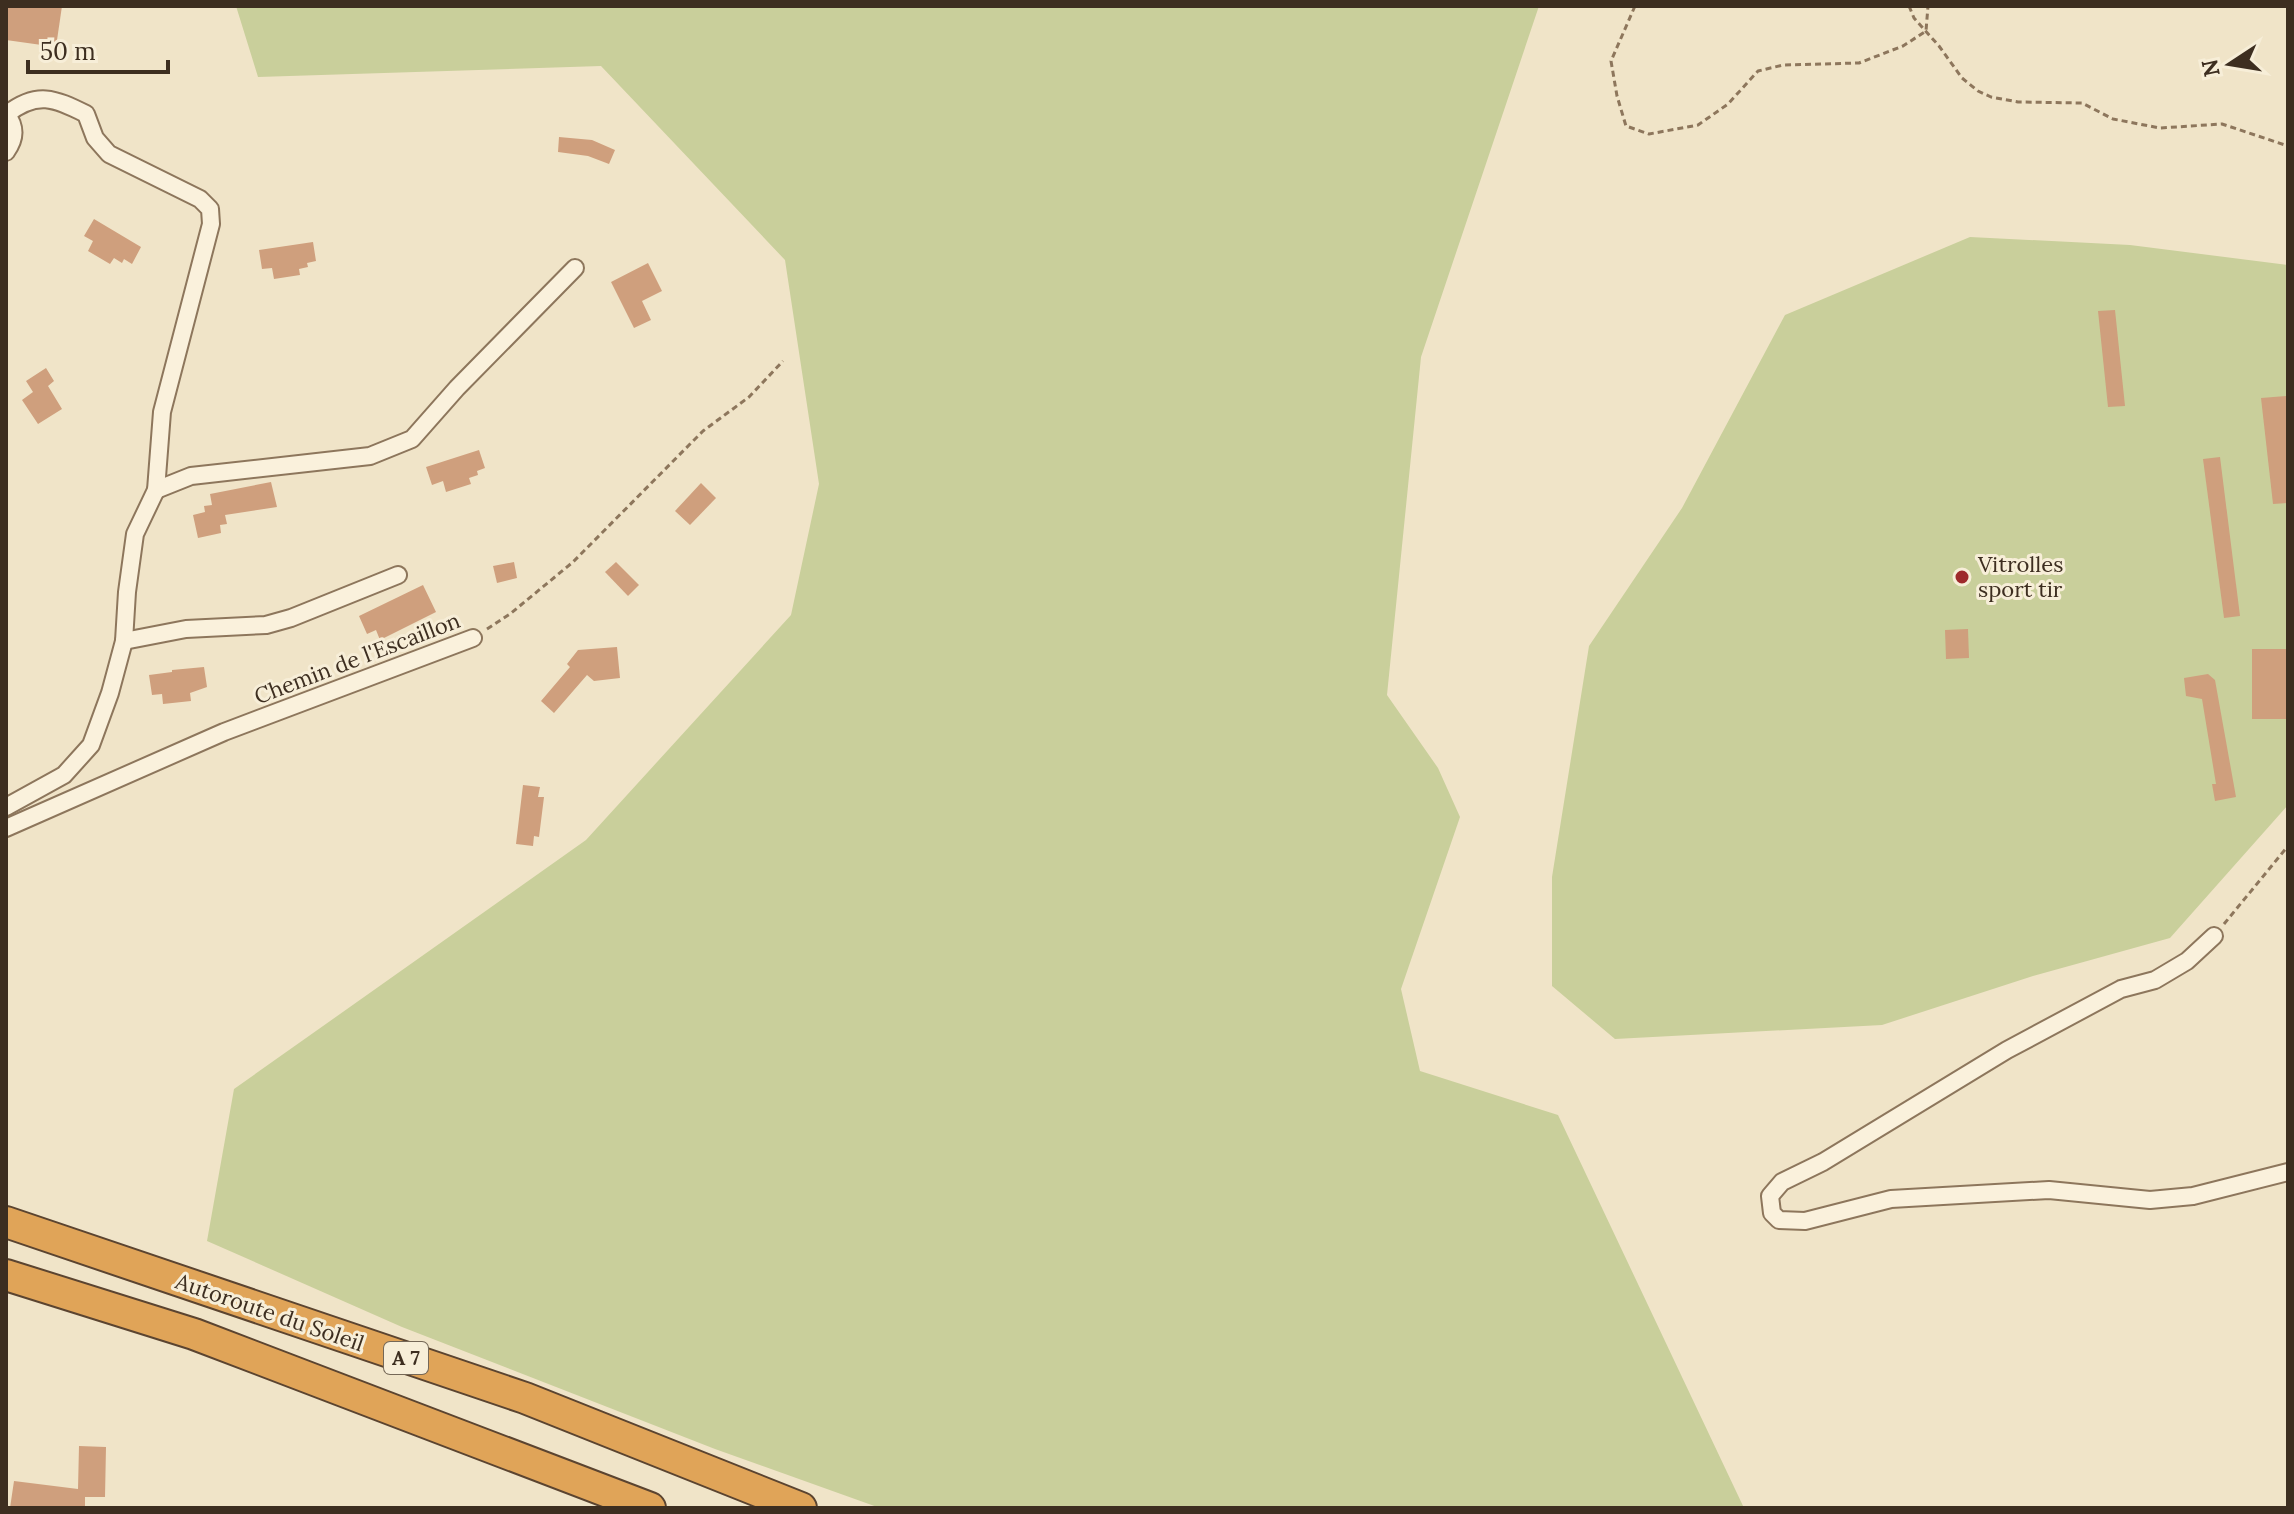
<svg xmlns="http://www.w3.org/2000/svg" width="2294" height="1514" font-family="Lora,serif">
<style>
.green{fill:#c9cf9b}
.building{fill:#cf9f7d}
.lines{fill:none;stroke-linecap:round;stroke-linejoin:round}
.minor-casing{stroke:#8d765c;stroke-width:20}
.motorway-casing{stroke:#5b4430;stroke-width:34}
.path{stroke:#8d765c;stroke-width:3;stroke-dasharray:6 4;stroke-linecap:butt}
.minor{stroke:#faf1dc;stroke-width:16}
.motorway{stroke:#e0a458;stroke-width:30}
.poi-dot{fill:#9e2a2b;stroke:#f7eed8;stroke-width:3}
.labels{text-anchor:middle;stroke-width:6;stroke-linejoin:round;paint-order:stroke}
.shield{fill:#f7eed8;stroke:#756857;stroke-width:2}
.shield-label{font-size:20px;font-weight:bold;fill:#3d2e20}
.poi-label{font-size:22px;fill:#3d2e20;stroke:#f7eed8;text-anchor:start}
.street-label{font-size:22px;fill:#3d2e20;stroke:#f7eed8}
</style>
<rect width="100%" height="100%" fill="#f0e4c8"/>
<g class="green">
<path d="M236,6H1539L1421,357L1387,695L1438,768L1460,817L1401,989L1420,1071L1558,1115L1744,1508H880L715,1449L402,1327L207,1241L234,1089L586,840L791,615L819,484L785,260L601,66L258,77Z"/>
<path d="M1970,237L2130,245L2288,265V805L2170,938L2033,976L1882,1025L1615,1039L1552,986V877L1589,646L1682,508L1785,315Z"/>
</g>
<g class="building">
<path d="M6,6H62L56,47L6,40Z"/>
<path d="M559,137L592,140L615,150L609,164L588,156L558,152Z"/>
<path d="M94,219L141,247L132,264L124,259L122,263L114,258L110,264L88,251L93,241L84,236Z"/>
<path d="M313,242L316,261L307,263L308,267L299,269L300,275L274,279L272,268L262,269L259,250Z"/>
<path d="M648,263L662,291L642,301L651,320L634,328L611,282Z"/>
<path d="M2115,310L2125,406L2108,407L2098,311Z"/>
<path d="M46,368L54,381L48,386L62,409L38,424L22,400L33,392L26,381Z"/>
<path d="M2286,396L2288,503L2273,504L2261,398Z"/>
<path d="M479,450L485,468L477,471L478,475L469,478L471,484L446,492L443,481L432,485L426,467Z"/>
<path d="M2220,457L2240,616L2224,618L2203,459Z"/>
<path d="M271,482L277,507L225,515L227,524L220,525L221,533L198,538L193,515L205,512L204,506L212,505L210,494Z"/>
<path d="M701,483L716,498L690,525L675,511Z"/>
<path d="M514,562L517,578L497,583L493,566Z"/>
<path d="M616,562L639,585L628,596L605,572Z"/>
<path d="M423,585L436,612L380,640L376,630L367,634L359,616Z"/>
<path d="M1968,629L1969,658L1946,659L1945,630Z"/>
<path d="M617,647L620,678L594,681L587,675L554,713L541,701L570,667L567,664L578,650Z"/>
<rect x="2252" y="649" width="36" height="70"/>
<path d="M204,667L207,687L190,693L191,701L163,704L162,694L152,695L149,675L172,672V670Z"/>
<path d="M2208,674L2215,680L2236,797L2215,801L2212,784H2216L2202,699L2186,696L2184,678Z"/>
<path d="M523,785L540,787L538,797H544L539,837L534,836L533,846L516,844Z"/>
<path d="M79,1446L106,1447L105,1497H85V1508H10L14,1481L78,1489Z"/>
</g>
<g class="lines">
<defs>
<g id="minor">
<path d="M6,113C16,127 16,138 6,152"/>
<path d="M156,490L191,476L370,456L412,439L457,388L575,268"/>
<path d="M124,641L186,629L266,625L291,618L398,575"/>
<path d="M6,807L64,775L91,745L110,693L124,641L127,592L135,534L156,490L162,412L211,224L210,209L200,199L109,154L95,138L86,114C54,98 37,91 7,114"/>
<path d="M6,828L224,732L473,638"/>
<path d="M2214,936L2187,961L2155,980L2121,989L2007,1050L1823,1162L1782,1182L1770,1196L1772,1213L1779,1220L1805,1221L1891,1199L2049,1190L2150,1200L2193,1196L2288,1172"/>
</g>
<g id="motorway">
<path d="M6,1222L525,1398L801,1508"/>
<path d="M6,1275L194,1334L650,1508"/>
</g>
</defs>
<use href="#minor" class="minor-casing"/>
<use href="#motorway" class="motorway-casing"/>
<g class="path">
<path d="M1635,6L1611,61L1617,96L1626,126L1649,134L1698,125L1728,104L1758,71L1783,65L1859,63L1903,46L1926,31L1928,6"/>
<path d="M1909,6L1914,18L1939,46L1962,78L1978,91L1991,97L2018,102L2082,103L2113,119L2160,128L2222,124L2288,146"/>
<path d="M487,629L510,614L573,562L703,431L749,397L783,361"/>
<path d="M2224,924L2288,846"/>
</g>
<use href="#minor" class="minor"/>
<use href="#motorway" class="motorway"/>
</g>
<circle class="poi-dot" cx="1962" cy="577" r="8"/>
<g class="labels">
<rect class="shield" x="384" y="1342" width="44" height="32" rx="6"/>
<g class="shield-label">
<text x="406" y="1365">A 7</text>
</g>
<g class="poi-label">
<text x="1978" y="572">Vitrolles<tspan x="1978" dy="25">sport tir</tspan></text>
</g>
<g class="street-label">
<text transform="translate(357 658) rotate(-21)" y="8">Chemin de l'Escaillon</text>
<text transform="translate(270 1312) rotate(19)" y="8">Autoroute du Soleil</text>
</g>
</g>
<rect width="2294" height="1514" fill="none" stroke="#3d2e20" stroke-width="16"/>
<g transform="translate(2230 64) rotate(258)" stroke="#f7eed8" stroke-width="6" paint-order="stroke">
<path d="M0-6L14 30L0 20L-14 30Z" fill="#3d2e20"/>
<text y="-12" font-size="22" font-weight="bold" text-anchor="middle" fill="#3d2e20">N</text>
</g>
<path d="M28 60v12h140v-12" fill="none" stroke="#3d2e20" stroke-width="4"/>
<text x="40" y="60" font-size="24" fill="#3d2e20" stroke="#f7eed8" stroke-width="6" paint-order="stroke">50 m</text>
</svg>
